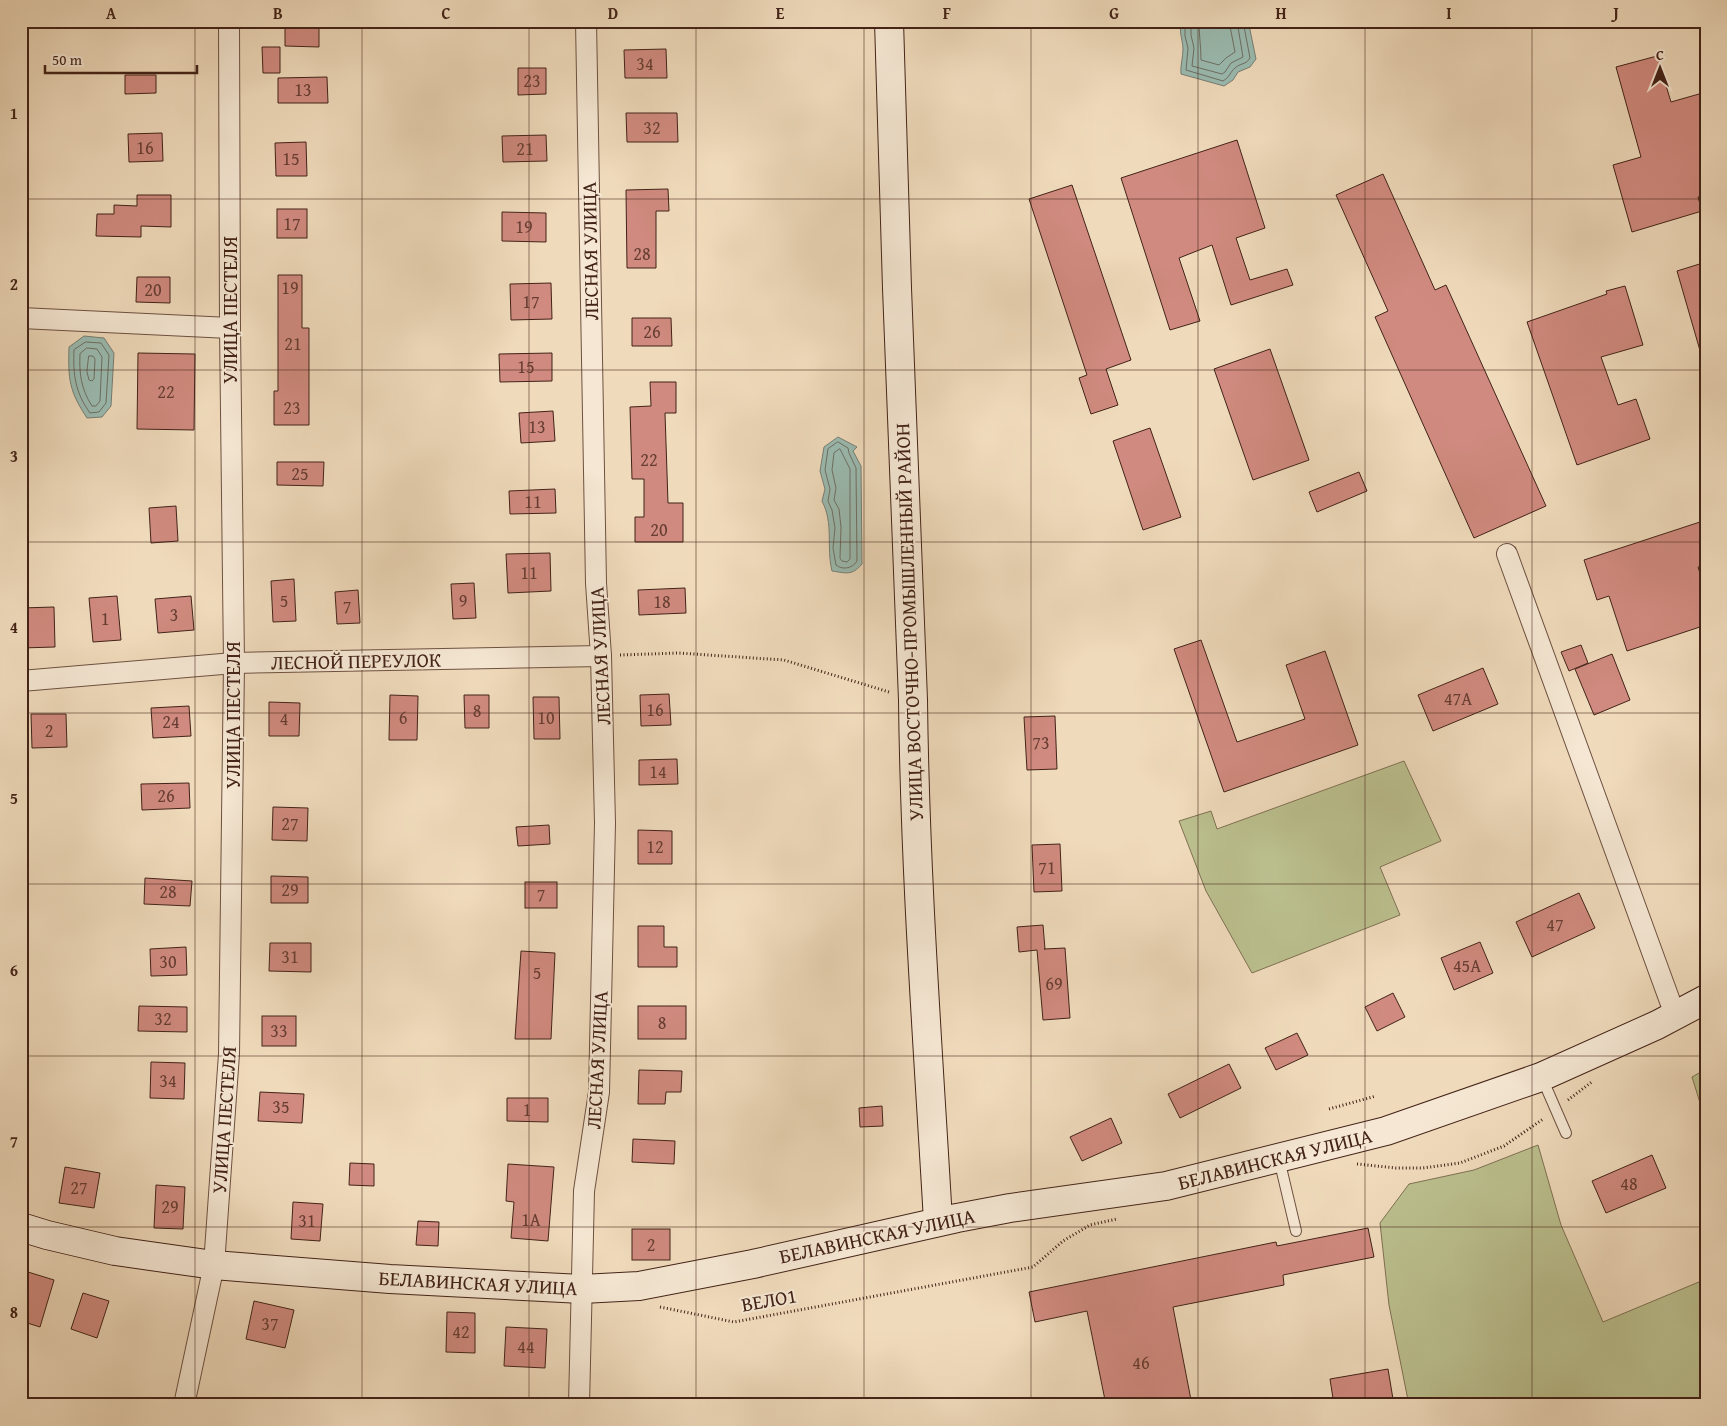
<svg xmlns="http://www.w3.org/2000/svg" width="1727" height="1426" font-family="'Gentium Book Plus',serif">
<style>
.green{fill:#bbbf8e;stroke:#7f7153}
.water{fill:#9abbb1;stroke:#777e74}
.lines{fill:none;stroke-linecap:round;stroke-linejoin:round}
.shore{stroke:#6e6f64;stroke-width:1}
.building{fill:#d08a7f;stroke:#432318}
.lane-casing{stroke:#6e5141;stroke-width:12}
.street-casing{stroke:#6e5141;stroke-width:22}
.secondary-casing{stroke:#432318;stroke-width:30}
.path{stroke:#432318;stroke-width:3;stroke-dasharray:1 2.5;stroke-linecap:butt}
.lane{stroke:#f5e7d3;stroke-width:10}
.street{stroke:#f5e7d3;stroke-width:20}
.secondary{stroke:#f5e7d3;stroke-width:28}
.grid{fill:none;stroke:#432318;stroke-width:1;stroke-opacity:0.55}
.labels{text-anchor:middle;stroke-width:4;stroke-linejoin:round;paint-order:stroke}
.number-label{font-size:18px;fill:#663d32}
.street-label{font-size:20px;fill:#432318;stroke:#f5e7d3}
.neatline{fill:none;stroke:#432318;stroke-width:2}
.grid-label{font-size:16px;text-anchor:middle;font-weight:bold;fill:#432318}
</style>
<rect width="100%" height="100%" fill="#efdabb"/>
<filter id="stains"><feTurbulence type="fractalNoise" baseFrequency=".004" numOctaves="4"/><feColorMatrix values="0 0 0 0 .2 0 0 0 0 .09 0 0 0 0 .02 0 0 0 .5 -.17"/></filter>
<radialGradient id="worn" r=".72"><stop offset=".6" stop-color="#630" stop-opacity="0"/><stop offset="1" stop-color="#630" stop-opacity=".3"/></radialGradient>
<g class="green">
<path d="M1404,761L1441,841L1380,867L1400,915L1252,973L1206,891L1179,821L1211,811L1217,829Z"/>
<path d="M1706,1069V1122L1692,1077Z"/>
<path d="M1538,1145L1561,1225L1603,1322L1706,1279V1405H1409L1389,1305L1380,1223L1409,1184L1474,1170Z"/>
</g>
<g class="water">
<path d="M1182,21H1247L1249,25L1256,59L1250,67L1238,72L1233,80L1224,86L1181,74C1180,66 1183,58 1183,49C1183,40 1178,31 1182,21Z"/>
<path d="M84,336L104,338L114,353L111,406L102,417L87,418C69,391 68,379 69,347Z"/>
<path d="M838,437L857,447L853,451L861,466L862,564C852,576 846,573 832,571C826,546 834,524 822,501L825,489L820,471L824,447Z"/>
</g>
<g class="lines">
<g class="shore">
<path d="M1185,21V36L1188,48L1186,70L1223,81C1230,77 1230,72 1235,68C1240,63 1246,65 1250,58L1243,21"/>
<path d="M1191,21V35L1194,48L1192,66L1222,74L1225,72L1231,63L1243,57L1237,21"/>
<path d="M1199,21C1199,35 1201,47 1201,60L1219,65L1226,58L1235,52L1229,21"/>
<path d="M86,342L101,343L109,355L106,403L99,412L90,413C75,392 73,375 74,350Z"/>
<path d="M87,348L97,349L102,357L100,401L96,406H92C81,389 79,373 80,354Z"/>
<path d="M89,356H93L95,359L94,379L92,381L89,380L87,372Z"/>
<path d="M838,442L848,448L849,453L856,468L857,561C852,569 842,570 836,565L833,548L835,528L832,510L828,501L830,489L825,470L828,449Z"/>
<path d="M840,449L850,469V559L847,562L842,561L840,558L841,527L839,509L834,500L836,488L832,470L834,453Z"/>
</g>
</g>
<g class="building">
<path d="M285,21H319V47L285,46Z"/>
<path d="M262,47H280V73H263Z"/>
<path d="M666,49L667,78H625L624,50Z"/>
<path d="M1657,56L1671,102L1706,92V196L1698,197L1702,211L1632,232L1613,165L1641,157L1616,67Z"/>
<path d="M518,68H546V94L518,95Z"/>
<path d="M125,75H156V93L125,94Z"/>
<path d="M327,77L328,103H278V78Z"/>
<path d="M626,113H677L678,142H627Z"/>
<path d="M162,133L163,161L129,162L128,134Z"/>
<path d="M546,135L547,161L503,162L502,136Z"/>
<path d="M1237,140L1265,228L1236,238L1250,280L1287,269L1293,285L1231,305L1212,245L1179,258L1200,321L1170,330L1121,178Z"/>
<path d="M306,142L307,176H276L275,143Z"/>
<path d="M1383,174L1435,290L1446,285L1546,506L1474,538L1375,317L1388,311L1336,195Z"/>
<path d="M1072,185L1131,360L1106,369L1118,405L1091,414L1079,378L1087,375L1029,199Z"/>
<path d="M668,189L669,211H656V268H627L626,190Z"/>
<path d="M137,195H171V227L141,226V237L96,236L97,214H114V205L137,206Z"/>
<rect x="277" y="209" width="30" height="29"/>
<path d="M502,212L546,213V242L502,241Z"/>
<path d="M1706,262V353L1701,354L1677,271Z"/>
<path d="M278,275H302V328H309V425H274V391H278Z"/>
<path d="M137,277H170V303L136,302Z"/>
<path d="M551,283L552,319L511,320L510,284Z"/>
<path d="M1625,286L1643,345L1601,357L1618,405L1636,399L1650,439L1577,465L1527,322L1607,294L1606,291Z"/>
<path d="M632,318H671L672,346H632Z"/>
<path d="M1270,349L1309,460L1253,480L1214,369Z"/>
<path d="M138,353L195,354L194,430L137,429Z"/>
<path d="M552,353V381L500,382L499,354Z"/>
<path d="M650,382H676V413H665L668,503H683V542H635V517H644V479H632L630,407L651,406Z"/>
<path d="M553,411L555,441L521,443L519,413Z"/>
<path d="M1150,428L1181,517L1143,530L1113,441Z"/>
<path d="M277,462H324L323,486L277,485Z"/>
<path d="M1359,472L1367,491L1317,512L1309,492Z"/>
<path d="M555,489L556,513L510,514L509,491Z"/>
<path d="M176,506L178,541L151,543L149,508Z"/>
<path d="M1706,520V565L1698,567L1706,592V625L1627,651L1609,596L1597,600L1584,560Z"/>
<path d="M550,553L551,591L508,593L506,554Z"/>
<path d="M294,579L296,621L273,622L271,581Z"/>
<path d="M474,583L476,618L453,619L451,584Z"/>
<path d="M685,588L686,613L639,615L638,590Z"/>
<path d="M358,590L360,623L337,624L335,592Z"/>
<path d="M117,596L121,640L93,642L89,598Z"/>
<path d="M191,596L194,630L158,633L155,599Z"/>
<path d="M54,607L55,647L21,648V608Z"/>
<path d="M1201,640L1237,742L1305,719L1286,665L1325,651L1358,745L1224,792L1174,649Z"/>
<path d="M1581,645L1588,663L1569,671L1561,652Z"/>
<path d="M1612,654L1630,700L1594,715L1575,669Z"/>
<path d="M1483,668L1498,704L1433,731L1418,695Z"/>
<path d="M669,694L671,725L641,726L640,695Z"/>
<path d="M390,695L418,696L417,740H389Z"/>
<path d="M464,695H489V728H465Z"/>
<path d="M533,697H559L560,739H534Z"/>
<path d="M269,702L300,703L299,736H269Z"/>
<path d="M189,706L191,736L153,738L151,708Z"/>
<path d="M31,714H66L67,747L32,748Z"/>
<path d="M1055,716L1057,769L1027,770L1024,717Z"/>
<path d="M677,759L678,784L639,785V760Z"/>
<path d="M189,783L190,808L142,810L141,784Z"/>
<path d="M273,807L308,808L307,841L272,840Z"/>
<path d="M549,825L550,844L518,846L516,827Z"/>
<path d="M638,830L672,831V864H638Z"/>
<path d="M1060,844L1062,891L1034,892L1032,845Z"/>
<path d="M271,876L308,877V903H271Z"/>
<path d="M145,878L192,881L190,906L144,904Z"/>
<rect x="525" y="882" width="32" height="26"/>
<path d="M1579,893L1595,928L1532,957L1516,922Z"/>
<path d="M1043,925L1045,949H1044L1065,948L1070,1018L1043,1020L1037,950L1019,952L1017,927Z"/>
<path d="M638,926H664V947H677V967H638Z"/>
<path d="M1480,942L1493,973L1454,990L1441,958Z"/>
<path d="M270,943H311V972L269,971Z"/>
<path d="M186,947L187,975L151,976L150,949Z"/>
<path d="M521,951L555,953L551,1039H515Z"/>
<path d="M1393,993L1405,1017L1377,1031L1365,1007Z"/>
<path d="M139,1006L187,1007V1032L138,1031Z"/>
<rect x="638" y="1006" width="48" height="33"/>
<rect x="262" y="1016" width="34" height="30"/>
<path d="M1297,1033L1308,1055L1276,1070L1265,1048Z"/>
<path d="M151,1062L185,1063L184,1099L150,1098Z"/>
<path d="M1229,1064L1241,1088L1180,1118L1168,1094Z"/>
<path d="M639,1070L682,1071L681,1092H666L665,1104H638Z"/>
<path d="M260,1092L304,1094L302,1123L258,1121Z"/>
<path d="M507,1098H548V1122L507,1121Z"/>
<path d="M882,1106L883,1126L860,1127L859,1108Z"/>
<path d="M1111,1118L1122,1143L1082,1161L1070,1137Z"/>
<path d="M633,1139L675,1141L674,1164L632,1162Z"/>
<path d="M1652,1155L1666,1188L1606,1213L1592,1181Z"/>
<path d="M350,1163L374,1164V1186L349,1185Z"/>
<path d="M508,1164L554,1167L548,1241L511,1238L514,1202L506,1201Z"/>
<path d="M65,1167L100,1173L94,1208L59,1203Z"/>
<path d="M156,1185L185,1187L183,1229L154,1228Z"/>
<path d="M293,1202L323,1204L320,1241L291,1239Z"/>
<path d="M418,1221L439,1222L438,1246L416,1245Z"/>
<path d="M1368,1228L1374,1257L1283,1275L1284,1285L1173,1307L1192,1405H1106L1087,1311L1035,1322L1029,1292L1276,1242L1277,1246Z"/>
<rect x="632" y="1229" width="38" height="31"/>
<path d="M28,1272L54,1280L40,1327L21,1321V1295Z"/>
<path d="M83,1293L109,1301L97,1338L71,1329Z"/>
<path d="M254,1301L294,1310L285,1348L246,1339Z"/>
<path d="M447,1312L475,1313V1353L446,1352Z"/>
<path d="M506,1327L547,1329L545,1368L504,1366Z"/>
<path d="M1388,1369L1394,1405H1334L1330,1379Z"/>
</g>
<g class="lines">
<defs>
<g id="lane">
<path d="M1542,1078L1566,1133"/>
<path d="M1279,1159L1296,1231"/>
</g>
<g id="street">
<path d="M21,318L230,328"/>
<path d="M1507,554L1675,1015"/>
<path d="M21,681L234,663L601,656"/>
<path d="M184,1405L214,1265L229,1054L234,663L230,328L229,21"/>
<path d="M579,1405L584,1191L599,1092L605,823L601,656L596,583L586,21"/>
</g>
<g id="secondary">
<path d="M889,21L897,288L913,700C915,874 928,1048 938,1221"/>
<path d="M21,1227L47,1235L115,1251L214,1265L390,1279L582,1289L639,1286L753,1264L957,1218L1010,1208L1166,1186L1386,1131L1541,1077L1657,1025L1706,999"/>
</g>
</defs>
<use href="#lane" class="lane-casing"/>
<use href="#street" class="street-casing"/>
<use href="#secondary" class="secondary-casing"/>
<g class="path">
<path d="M620,655L678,653L784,660L889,692"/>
<path d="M1568,1100L1593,1081"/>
<path d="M1329,1109L1376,1096"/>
<path d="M1357,1164L1396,1168H1423L1460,1163L1504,1146L1543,1119"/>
<path d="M660,1307L734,1322L1033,1267L1063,1241L1090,1225L1117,1219"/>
</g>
<use href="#lane" class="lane"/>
<use href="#street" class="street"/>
<use href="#secondary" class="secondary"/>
</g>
<path class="grid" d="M195,21V1405M362,21V1405M529,21V1405M696,21V1405M864,21V1405M1031,21V1405M1198,21V1405M1365,21V1405M1532,21V1405M21,199H1706M21,370H1706M21,542H1706M21,713H1706M21,884H1706M21,1056H1706M21,1227H1706"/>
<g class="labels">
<g class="number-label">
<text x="645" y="70">34</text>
<text x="532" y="87">23</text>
<text x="303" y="96">13</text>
<text x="652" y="134">32</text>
<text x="145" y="154">16</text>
<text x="525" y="155">21</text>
<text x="291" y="165">15</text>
<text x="292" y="230">17</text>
<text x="524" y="233">19</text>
<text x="642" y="260">28</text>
<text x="290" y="294">19</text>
<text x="153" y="296">20</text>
<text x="531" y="308">17</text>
<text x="652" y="338">26</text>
<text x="293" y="350">21</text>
<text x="526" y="373">15</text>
<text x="166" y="398">22</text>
<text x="292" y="414">23</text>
<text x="537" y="433">13</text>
<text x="649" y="466">22</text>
<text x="300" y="480">25</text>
<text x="533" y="508">11</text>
<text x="659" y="536">20</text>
<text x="529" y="579">11</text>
<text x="284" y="607">5</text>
<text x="463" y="607">9</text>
<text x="662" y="608">18</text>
<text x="347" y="613">7</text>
<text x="174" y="621">3</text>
<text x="105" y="625">1</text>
<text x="1458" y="705">47А</text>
<text x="655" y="716">16</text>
<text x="477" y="717">8</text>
<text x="403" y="724">6</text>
<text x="546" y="724">10</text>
<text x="284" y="725">4</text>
<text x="171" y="728">24</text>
<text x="49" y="737">2</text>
<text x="1041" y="749">73</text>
<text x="658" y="778">14</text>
<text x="166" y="802">26</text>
<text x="290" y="830">27</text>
<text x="655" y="853">12</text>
<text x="1047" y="874">71</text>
<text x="290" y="896">29</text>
<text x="168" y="898">28</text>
<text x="541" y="901">7</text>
<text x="1555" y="931">47</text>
<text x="290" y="963">31</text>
<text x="168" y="968">30</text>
<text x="1467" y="972">45А</text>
<text x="537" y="979">5</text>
<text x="1054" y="990">69</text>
<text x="163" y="1025">32</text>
<text x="662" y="1029">8</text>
<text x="279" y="1037">33</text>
<text x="168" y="1087">34</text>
<text x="281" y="1113">35</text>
<text x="527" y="1116">1</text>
<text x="1629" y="1190">48</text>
<text x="79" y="1194">27</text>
<text x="170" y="1213">29</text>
<text x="531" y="1226">1А</text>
<text x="307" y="1227">31</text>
<text x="651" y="1251">2</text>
<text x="270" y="1330">37</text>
<text x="461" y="1338">42</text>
<text x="526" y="1353">44</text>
<text x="1141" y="1369">46</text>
</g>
<g class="street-label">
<text transform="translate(590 251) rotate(-91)" y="7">ЛЕСНАЯ УЛИЦА</text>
<text transform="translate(230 310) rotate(-90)" y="7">УЛИЦА ПЕСТЕЛЯ</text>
<text transform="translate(909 622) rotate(-92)" y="7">УЛИЦА ВОСТОЧНО-ПРОМЫШЛЕННЫЙ РАЙОН</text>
<text transform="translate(600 656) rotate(-93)" y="7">ЛЕСНАЯ УЛИЦА</text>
<text transform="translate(356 661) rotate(-1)" y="7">ЛЕСНОЙ ПЕРЕУЛОК</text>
<text transform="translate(233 715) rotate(-90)" y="7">УЛИЦА ПЕСТЕЛЯ</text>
<text transform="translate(597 1060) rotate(-87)" y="7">ЛЕСНАЯ УЛИЦА</text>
<text transform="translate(224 1120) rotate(-86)" y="7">УЛИЦА ПЕСТЕЛЯ</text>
<text transform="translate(1275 1159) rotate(-14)" y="7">БЕЛАВИНСКАЯ УЛИЦА</text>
<text transform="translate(877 1236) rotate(-12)" y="7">БЕЛАВИНСКАЯ УЛИЦА</text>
<text transform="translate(478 1283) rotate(3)" y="7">БЕЛАВИНСКАЯ УЛИЦА</text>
<text transform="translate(769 1300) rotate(-10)" y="7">ВЕЛО1</text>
</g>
</g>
<rect width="1727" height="1426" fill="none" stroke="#efdabb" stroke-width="55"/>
<g transform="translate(1660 68)" stroke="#f5e7d3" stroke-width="4" paint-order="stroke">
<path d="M0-4L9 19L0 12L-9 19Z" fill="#432318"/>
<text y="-8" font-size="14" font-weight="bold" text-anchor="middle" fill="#432318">С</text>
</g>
<path d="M45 65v8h152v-8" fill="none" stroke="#432318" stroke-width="2.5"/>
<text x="52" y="65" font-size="15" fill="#432318" stroke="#f5e7d3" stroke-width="4" paint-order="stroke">50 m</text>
<rect x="28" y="28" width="1672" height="1370" class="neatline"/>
<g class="grid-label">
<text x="111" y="19">A</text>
<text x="278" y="19">B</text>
<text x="446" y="19">C</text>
<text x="613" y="19">D</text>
<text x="780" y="19">E</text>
<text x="947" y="19">F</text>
<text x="1114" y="19">G</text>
<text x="1281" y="19">H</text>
<text x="1449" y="19">I</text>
<text x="1616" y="19">J</text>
<text x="14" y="119">1</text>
<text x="14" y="290">2</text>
<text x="14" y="462">3</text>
<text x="14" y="633">4</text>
<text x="14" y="804">5</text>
<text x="14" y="976">6</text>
<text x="14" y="1147">7</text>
<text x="14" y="1318">8</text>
</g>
<rect width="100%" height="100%" filter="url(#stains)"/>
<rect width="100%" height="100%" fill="url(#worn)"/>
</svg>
